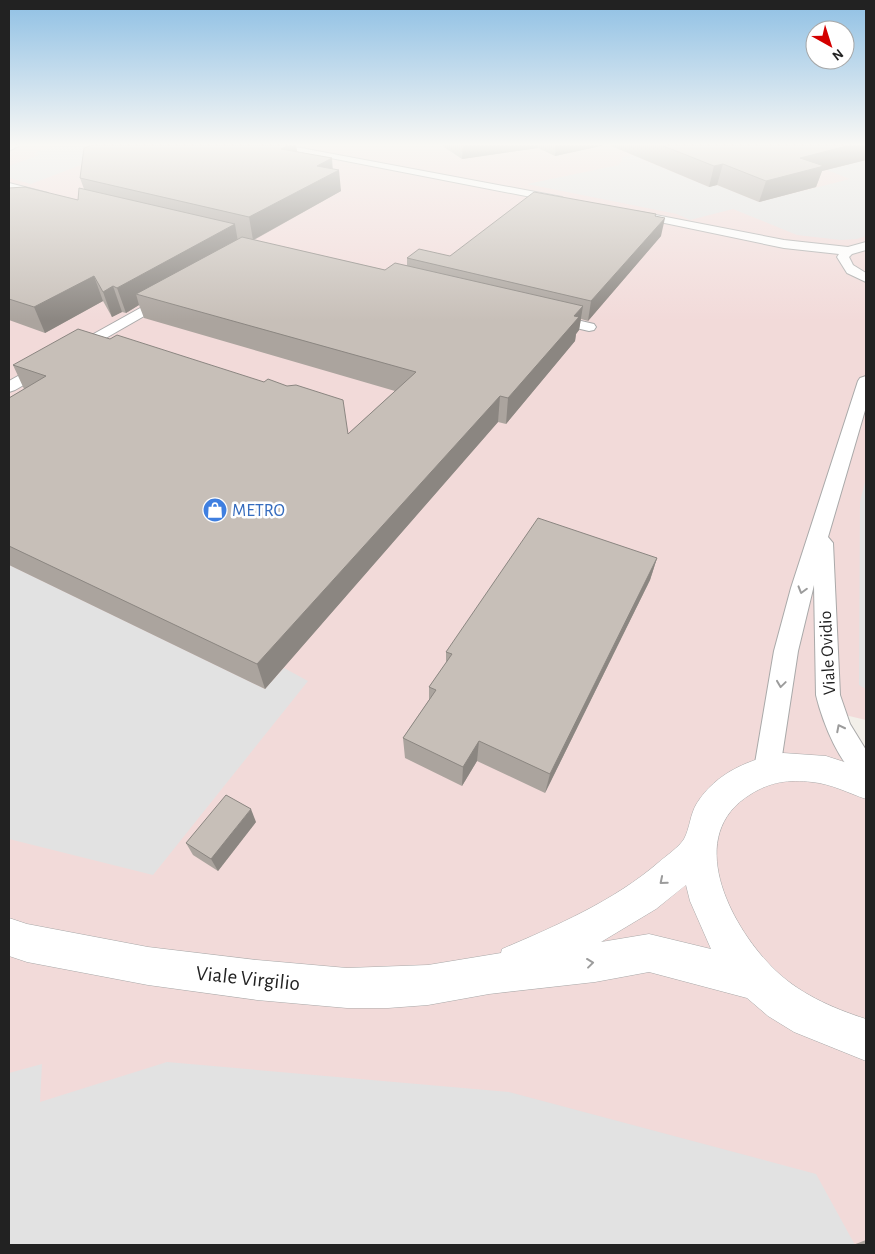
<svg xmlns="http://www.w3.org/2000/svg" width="875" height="1254" font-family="'Alegreya Sans',sans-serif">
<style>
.commercial{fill:#f2dad9}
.parking{fill:#e2e2e2}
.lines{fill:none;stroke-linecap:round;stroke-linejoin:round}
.minor-casing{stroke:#a9a9a9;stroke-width:2}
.tertiary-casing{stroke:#a9a9a9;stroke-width:1}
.minor{fill:#fff;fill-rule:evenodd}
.tertiary{fill:#fff;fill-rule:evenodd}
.wall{fill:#aba49e}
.shaded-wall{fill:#8b8681}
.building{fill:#c7bfb8;stroke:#8b8681}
.oneway{stroke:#9c9c9c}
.labels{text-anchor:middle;stroke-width:5;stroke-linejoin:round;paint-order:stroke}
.shop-label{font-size:18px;fill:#366cbe;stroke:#fff;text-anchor:start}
.street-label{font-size:18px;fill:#222;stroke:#fff}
.near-street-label{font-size:21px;fill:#222;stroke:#fff}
</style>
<rect width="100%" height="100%" fill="#f2efe9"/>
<path class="commercial" d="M9,145H866V720L845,715L859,743L866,749V1245H9Z"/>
<g class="parking">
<path d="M57,145H133L31,184L9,178V166L39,155L34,153Z"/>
<path d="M632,155L709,187L717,185L759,202L850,179L827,170L866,160V236L857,239L841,240L797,235L733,209L690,220L677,214L527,184L619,165L623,157Z"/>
<path d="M866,478V689L859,685L860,502Z"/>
<path d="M9,565L265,689L284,668L308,681L153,875L9,839Z"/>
<path d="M167,1062L509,1092L816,1174L855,1245H9V1073L42,1064L40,1102Z"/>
</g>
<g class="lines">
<defs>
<g id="minor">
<path d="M9,145H20L9,151Z"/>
<path d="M264,145H285L562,197L567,200L562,203Z"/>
<path d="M9,183L48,193L49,195L44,198L9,189Z"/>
<path d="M635,211L784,240L848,247L866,242V250L852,254L849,257L853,265L866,273V282L847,273L837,257L839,254L784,248L631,216L629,214Z"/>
<path d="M169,292L174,293L176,296L174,299L15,390L9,392V381Z"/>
<path d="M551,314L594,324L596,327L594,330L589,331L546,321L544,318L546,315Z"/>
<path d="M866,376V407L828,537L833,543L840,695L850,724L866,750V781C841,772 822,720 816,695L814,585L798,651L780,769L776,777L767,781L758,777L754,769L774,651L791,588L858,381L860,378Z"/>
</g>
<path id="tertiary" d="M783,753L826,756L866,769V799C848,793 832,784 812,782C789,779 770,782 751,794C683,835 730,924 771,966C797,993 832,1008 866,1019V1061L794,1032L768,1016L747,998L649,972L595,982L489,994L428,1005L388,1008H347L257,1000L148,985L27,962L9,956V918L27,924L148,947L257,960L347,968L428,965L501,953L502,949C556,926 614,901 659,862C666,856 679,847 684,839C690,828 690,814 697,803C716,773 749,759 783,753ZM686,885L690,901L711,949L649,934L601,942L656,909Z"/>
</defs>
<use href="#minor" class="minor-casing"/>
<use href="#tertiary" class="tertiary-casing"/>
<use href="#minor" class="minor"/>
<use href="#tertiary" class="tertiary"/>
</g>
<g class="wall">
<path d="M93,145H296L297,152L333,169L341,191L254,240L385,270L407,265V258L450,256L656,216L661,236L588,321L581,319L579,330L576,334L575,341L506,424L498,422L265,689L9,565V398L24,389L13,365L348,434L395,391L144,318L139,305L126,313L122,312L112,317L103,301L45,333L9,320V188L78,200L84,189L80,178Z"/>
<path d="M441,145H605L555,156L538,148L462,159Z"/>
<path d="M609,145H866V160L822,171L816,187L759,202L717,185L709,187Z"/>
<path d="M657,558L650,580L545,793L477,761L462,786L405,758L403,738L429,700V687L446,663V652Z"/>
<path d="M256,822L218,871L193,855L186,843Z"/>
<path d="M866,1240V1245H853Z"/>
</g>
<g class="shaded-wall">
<path d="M289,145H296L299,163L281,149Z"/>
<path d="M463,145H538V148L462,159Z"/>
<path d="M556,145H605L555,156Z"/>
<path d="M851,145H866V160L822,171L816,187L759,202L766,181L800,158Z"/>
<path d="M332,158L333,173L339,170L341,191L253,240L249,217L317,166Z"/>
<path d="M723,164L717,185L709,187L714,166Z"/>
<path d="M665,218L661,236L588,321L591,301Z"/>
<path d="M235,224L239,248L136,294L139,305L126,313L117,288Z"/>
<path d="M94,276L103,301L45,333L34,307Z"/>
<path d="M113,286L122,312L112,317L103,292Z"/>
<path d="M583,306L579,330L576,334L575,341L506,424L508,398L574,316Z"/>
<path d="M500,396L498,422L265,689L257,664Z"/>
<path d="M657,558L650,580L545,793L550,774Z"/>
<path d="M479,741L477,761L462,786L463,767Z"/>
<path d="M251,809L256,822L218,871L211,859Z"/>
</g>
<g class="building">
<path d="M93,145H289L281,149L332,158L317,166L339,170L249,217L80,178L84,148Z"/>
<path d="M661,145H851L800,158L824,166L766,181L723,164L714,166Z"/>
<path d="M25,187L78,200L79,188L235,224L117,288L113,286L103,292L94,276L34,307L9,299V188Z"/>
<path d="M534,192L656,214L655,216L665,218L591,301L407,258L419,249L450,256Z"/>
<path d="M242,237L385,270L395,263L583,306L574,316L579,317L508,398L500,396L257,664L9,546V398L46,376L13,365L78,329L110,339L117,335L264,382L268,379L287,386L296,385L343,400L348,434L416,372L136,294Z"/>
<path d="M538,518L657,558L550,774L479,741L463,767L403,738L436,690L429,687L452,654L446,652Z"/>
<path d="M226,795L251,809L211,859L186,843Z"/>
</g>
<defs><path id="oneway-chevron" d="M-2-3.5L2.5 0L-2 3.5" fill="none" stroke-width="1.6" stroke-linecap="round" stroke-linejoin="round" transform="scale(1.25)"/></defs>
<g class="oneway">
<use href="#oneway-chevron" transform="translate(802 590) rotate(106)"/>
<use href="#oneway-chevron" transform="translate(781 684) rotate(98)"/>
<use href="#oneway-chevron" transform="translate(840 728) rotate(-117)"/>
<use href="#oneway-chevron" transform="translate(663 881) rotate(140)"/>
<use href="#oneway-chevron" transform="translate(590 963) rotate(-7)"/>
</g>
<linearGradient id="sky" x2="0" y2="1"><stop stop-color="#8fc0e4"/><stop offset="0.45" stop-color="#f9f8f5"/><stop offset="1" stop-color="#f9f8f5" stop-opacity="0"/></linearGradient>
<rect width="875" height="321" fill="url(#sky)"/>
<defs>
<symbol id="shop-disc" viewBox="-11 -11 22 22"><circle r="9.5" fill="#3f7fe0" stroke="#fff"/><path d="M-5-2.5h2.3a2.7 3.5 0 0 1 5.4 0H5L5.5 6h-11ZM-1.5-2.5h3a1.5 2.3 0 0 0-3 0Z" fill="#fff"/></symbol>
</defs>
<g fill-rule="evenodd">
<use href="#shop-disc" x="201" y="496" width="28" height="28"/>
</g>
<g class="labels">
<g class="shop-label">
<text x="232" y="516">METRO</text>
</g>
<g class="street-label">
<text transform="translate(827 653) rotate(-93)" y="6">Viale Ovidio</text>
</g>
<g class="near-street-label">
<text transform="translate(248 978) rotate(6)" y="7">Viale Virgilio</text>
</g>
</g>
<rect width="875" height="1254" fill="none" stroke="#222222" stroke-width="20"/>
<g transform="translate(830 45) rotate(141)"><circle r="24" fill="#ffffff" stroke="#a7a7a7"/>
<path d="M0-4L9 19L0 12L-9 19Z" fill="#d40000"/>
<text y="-8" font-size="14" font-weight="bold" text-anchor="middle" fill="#222222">N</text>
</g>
</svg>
